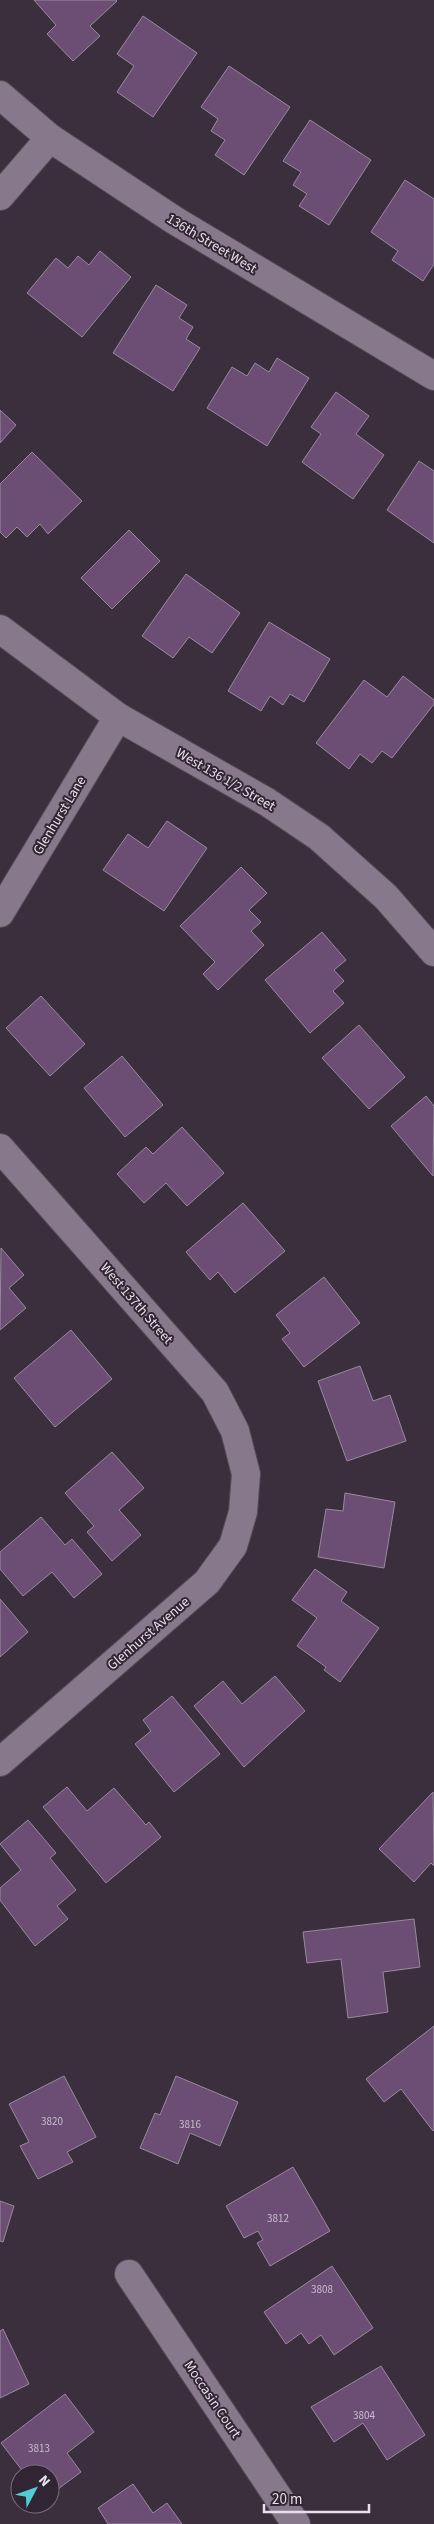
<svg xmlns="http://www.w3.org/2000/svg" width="434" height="2524" font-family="'Source Sans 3',sans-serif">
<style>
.building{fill:#6c4e74;stroke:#988a9d}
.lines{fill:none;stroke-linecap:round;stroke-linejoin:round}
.minor-casing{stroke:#554b58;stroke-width:30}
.minor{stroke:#87798b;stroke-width:28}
.labels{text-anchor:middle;stroke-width:4;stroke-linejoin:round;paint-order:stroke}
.number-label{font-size:11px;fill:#c8bbcc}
.street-label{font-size:14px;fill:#e7dfe9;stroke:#312534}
</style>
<rect width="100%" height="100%" fill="#3b2f3e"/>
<g class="building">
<path d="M34,0H116L117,1L90,26L100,36L73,61L47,34L56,25Z"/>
<path d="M143,16L197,53L153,117L117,92L134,66L117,54Z"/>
<path d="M229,66L290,107L244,175L215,155L225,140L211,131L218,119L201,107Z"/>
<path d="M310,120L371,160L329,225L299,206L307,194L293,185L301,172L283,161Z"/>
<path d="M405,180L434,199V264L423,281L392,260L398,251L371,232Z"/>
<path d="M100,251L131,277L82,337L27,293L56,258L68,268L78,256L89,265Z"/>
<path d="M156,285L187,305L179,318L193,327L186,339L200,348L173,391L113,353Z"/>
<path d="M277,358L309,378L267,446L207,408L232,367L247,376L255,363L269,372Z"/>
<path d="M336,392L369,416L356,434L384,455L353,499L302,462L321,434L311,427Z"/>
<path d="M0,410L16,425L0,443Z"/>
<path d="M32,452L82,501L48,534L40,524L27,537L17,527L6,538L0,532V484Z"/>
<path d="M419,461L434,471V543L387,510Z"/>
<path d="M129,530L160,561L112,609L81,578Z"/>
<path d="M186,574L240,613L212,653L189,637L173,658L142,636Z"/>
<path d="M269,622L330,659L304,702L290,694L283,705L270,696L261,711L228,691Z"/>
<path d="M403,676L434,700V704L392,758L382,751L372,763L360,754L349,769L316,743L364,680L387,697Z"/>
<path d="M167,821L207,848L164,911L103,870L128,834L148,848Z"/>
<path d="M241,867L267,893L249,910L261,922L251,931L264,945L218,990L203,974L215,962L180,926Z"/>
<path d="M322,932L346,960L334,970L344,981L333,991L344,1003L310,1033L265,980Z"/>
<path d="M41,996L85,1044L50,1076L6,1028Z"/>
<path d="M359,1025L405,1077L369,1109L322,1058Z"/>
<path d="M122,1056L163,1105L125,1137L84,1088Z"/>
<path d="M426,1096L434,1106L433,1176L391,1126Z"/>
<path d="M182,1127L224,1173L187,1206L166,1183L144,1203L117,1174L146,1147L153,1154Z"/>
<path d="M243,1203L285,1251L235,1293L218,1272L210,1280L186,1252Z"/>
<path d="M1,1248L24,1275L9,1288L26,1308L0,1330Z"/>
<path d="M324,1277L360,1323L304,1367L282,1339L290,1333L276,1315Z"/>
<path d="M71,1330L112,1379L55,1427L14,1378Z"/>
<path d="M360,1366L373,1401L390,1395L406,1441L347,1461L318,1381Z"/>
<path d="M112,1452L144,1488L119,1510L141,1535L112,1561L87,1532L94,1526L65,1493Z"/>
<path d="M345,1493L395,1502L384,1568L318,1557L326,1509L343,1511Z"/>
<path d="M41,1517L65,1545L72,1539L102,1574L74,1598L52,1572L23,1596L0,1569V1552Z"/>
<path d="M315,1569L347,1592L341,1601L379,1628L340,1682L324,1670L326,1667L297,1646L317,1618L292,1600Z"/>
<path d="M0,1599L28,1632L0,1657Z"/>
<path d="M275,1676L305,1711L244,1767L194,1706L223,1681L242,1704Z"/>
<path d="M172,1696L220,1754L174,1792L135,1744L151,1731L143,1720Z"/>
<path d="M67,1787L87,1811L114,1788L146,1825L149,1822L161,1837L106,1883L43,1807Z"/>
<path d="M433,1792L434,1866L431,1863L414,1882L379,1849Z"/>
<path d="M28,1820L56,1853L50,1858L76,1890L57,1906L68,1919L35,1946L0,1900V1888L21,1870L0,1844Z"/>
<path d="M414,1919L420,1967L383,1972L388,2012L348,2018L341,1959L307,1963L303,1932Z"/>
<path d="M434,2026V2130L433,2131L401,2089L384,2102L366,2079Z"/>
<path d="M64,2076L96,2137L67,2152L73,2162L38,2179L20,2146L29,2142L9,2104Z"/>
<path d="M176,2076L238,2102L220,2146L190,2133L178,2164L140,2148L155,2113L160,2115Z"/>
<path d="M293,2167L330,2231L270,2266L257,2243L263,2240L258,2231L244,2238L226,2206Z"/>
<path d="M0,2201L14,2206L3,2242L0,2241Z"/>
<path d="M332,2266L373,2328L334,2355L321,2335L309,2344L301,2333L286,2344L264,2312Z"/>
<path d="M3,2329L29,2384L0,2398V2331Z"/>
<path d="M381,2366L425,2435L387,2460L363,2423L334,2442L311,2407Z"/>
<path d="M65,2394L94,2432L67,2453L81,2472L50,2495V2474H25L1,2443Z"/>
<path d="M133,2484L153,2513L167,2503L182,2524H108L98,2508Z"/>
</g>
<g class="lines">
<defs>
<g id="minor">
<path d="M0,95L50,138L174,220L434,376"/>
<path d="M0,196L50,138"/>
<path d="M0,629L118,717L267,802L319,837L386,897L434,952"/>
<path d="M0,913L118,717"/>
<path d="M0,1148L215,1392L235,1431L246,1474L243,1512L233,1546L207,1582L0,1762"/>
<path d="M129,2274L296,2524"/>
</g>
</defs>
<use href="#minor" class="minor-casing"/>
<use href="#minor" class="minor"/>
</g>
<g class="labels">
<g class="number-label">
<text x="52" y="2125">3820</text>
<text x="190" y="2128">3816</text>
<text x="278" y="2222">3812</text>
<text x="322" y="2293">3808</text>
<text x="364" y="2419">3804</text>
<text x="39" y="2452">3813</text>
</g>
<g class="street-label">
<text transform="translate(212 243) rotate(31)" y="5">136th Street West</text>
<text transform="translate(226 779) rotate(30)" y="5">West 136 1/2 Street</text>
<text transform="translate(59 815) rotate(-59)" y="5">Glenhurst Lane</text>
<text transform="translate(137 1303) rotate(49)" y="5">West 137th Street</text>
<text transform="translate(148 1633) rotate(-41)" y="5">Glenhurst Avenue</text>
<text transform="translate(213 2399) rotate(56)" y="5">Moccasin Court</text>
</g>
</g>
<g transform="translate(35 2489) rotate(49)"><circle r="24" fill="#312534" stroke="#7a6f7c"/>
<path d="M0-4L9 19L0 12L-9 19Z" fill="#52ccd5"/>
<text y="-8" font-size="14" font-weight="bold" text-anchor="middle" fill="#e7dfe9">N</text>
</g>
<path d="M264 2504v8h105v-8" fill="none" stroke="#e7dfe9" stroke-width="2.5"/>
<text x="272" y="2504" font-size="15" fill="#e7dfe9" stroke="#312534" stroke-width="4" paint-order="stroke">20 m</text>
</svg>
